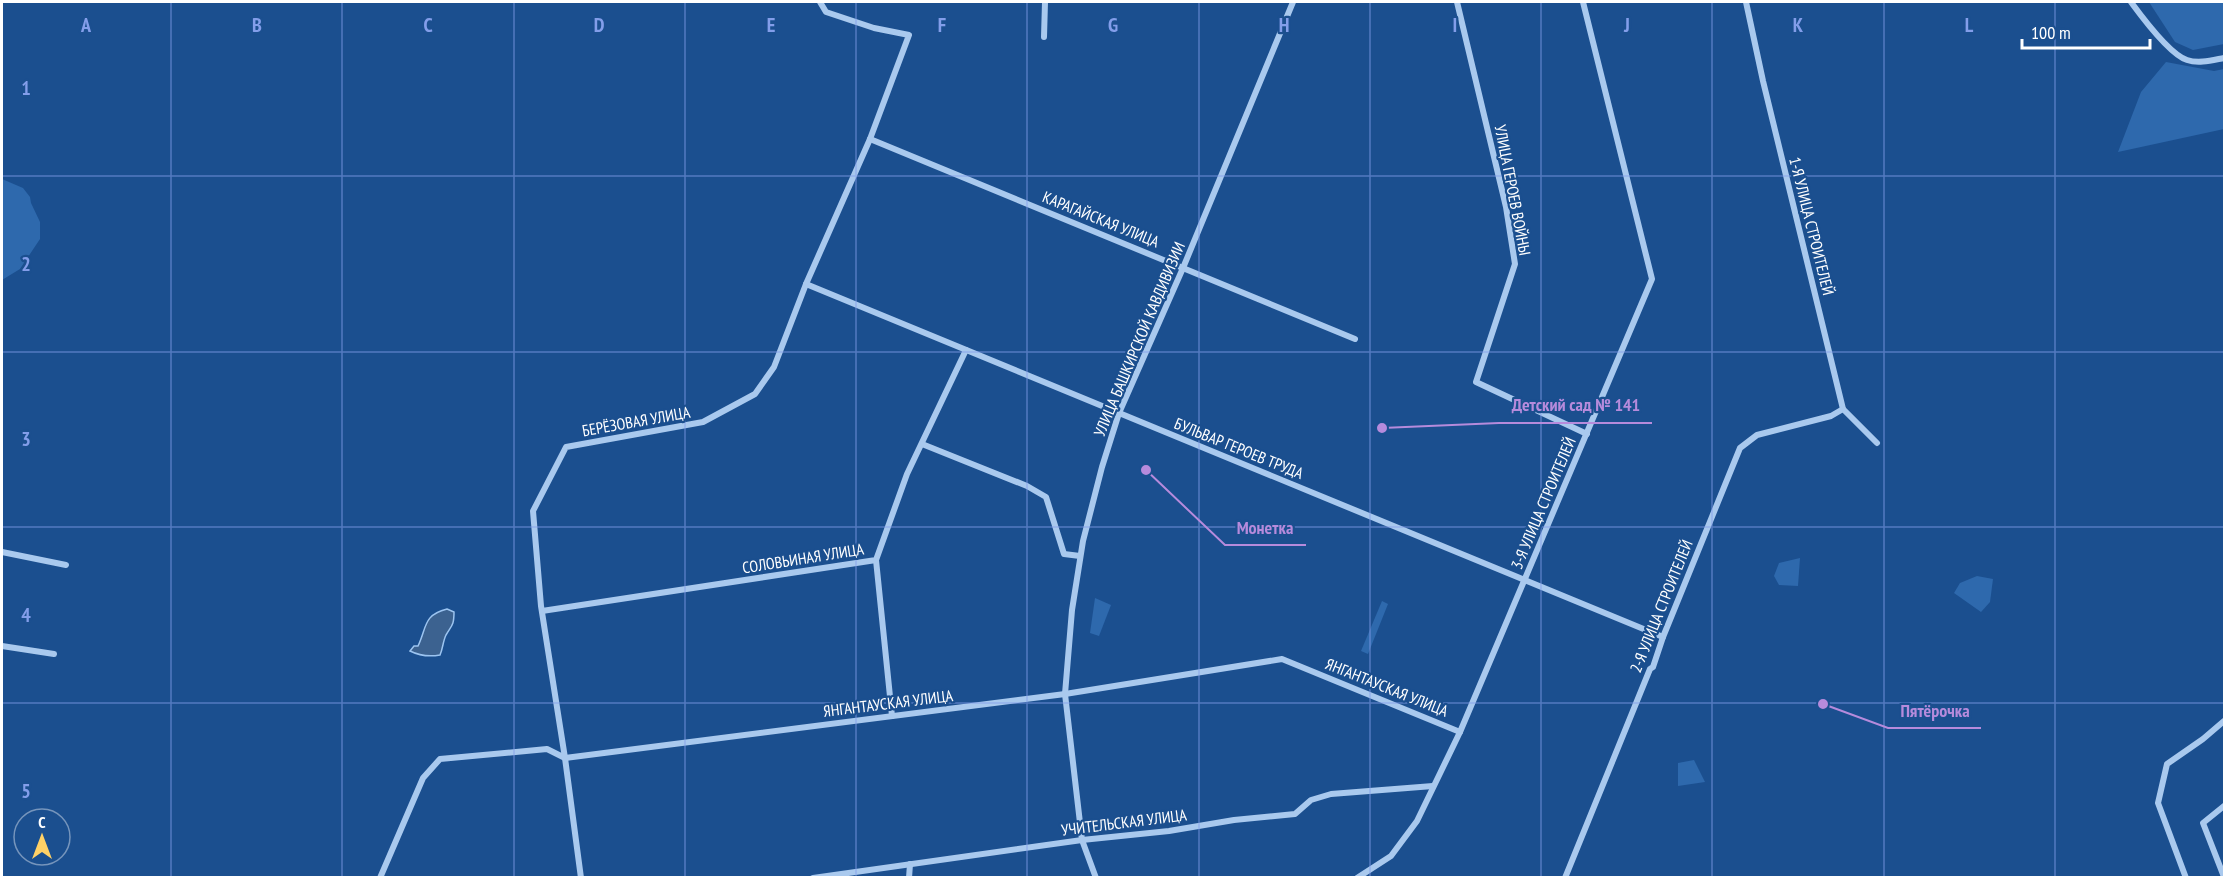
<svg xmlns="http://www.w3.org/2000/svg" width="2226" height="879" font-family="'PT Sans Narrow',sans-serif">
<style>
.green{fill:#2e69ad}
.water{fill:#3c6290;stroke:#9cc4f0;stroke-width:1.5}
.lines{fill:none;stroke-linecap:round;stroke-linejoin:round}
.minor{stroke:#a9c9ee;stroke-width:6}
.grid{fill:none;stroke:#839eea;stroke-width:1.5;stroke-opacity:0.55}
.labels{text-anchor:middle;stroke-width:4.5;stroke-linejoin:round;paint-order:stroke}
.street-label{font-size:16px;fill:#fff;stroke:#1b4f8f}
.grid-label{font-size:20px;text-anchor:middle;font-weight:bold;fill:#839eea;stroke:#1b4f8f;stroke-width:4.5;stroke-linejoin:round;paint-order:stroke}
.leader{fill:none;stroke:#b68bdc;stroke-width:2}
.callout-dot{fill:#b68bdc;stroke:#1b4f8f;stroke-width:2}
.callout-label{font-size:18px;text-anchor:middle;font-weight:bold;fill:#b68bdc;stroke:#1b4f8f;stroke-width:4.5;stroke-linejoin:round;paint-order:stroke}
</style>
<rect width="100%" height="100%" fill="#1b4f8f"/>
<g class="green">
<path d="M2149,2H2224V44L2193,50L2175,42Z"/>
<path d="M2166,62L2214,71L2224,69V129L2118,152L2141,92Z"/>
<path d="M2,179L23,188L30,197L31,203L40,222V239L20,269L2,280Z"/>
<path d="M1800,558L1798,586L1779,585L1774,576L1779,563Z"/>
<path d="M1977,576L1993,579L1990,602L1981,612L1954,593L1960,583Z"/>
<path d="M1095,598L1111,605L1099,636L1090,633Z"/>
<path d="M1382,601L1388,604L1368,654L1361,651Z"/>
<path d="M1694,760L1705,782L1678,786V763Z"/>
</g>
<path class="water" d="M447,609L454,612C454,625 452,625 446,635C443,641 443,648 440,655C429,657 420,656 410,651L414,646H418C427,627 423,615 447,609Z"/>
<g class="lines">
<g class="minor">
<path d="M1457,2L1506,207L1515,264L1476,382L1587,434"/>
<path d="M1746,2L1763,81L1843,409L1877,443"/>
<path d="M2131,2C2142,17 2169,54 2187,60C2199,64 2213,60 2224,58"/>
<path d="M1044,37L1045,2"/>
<path d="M870,139L1355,339"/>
<path d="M806,284L1663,637"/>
<path d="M922,444L1027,486L1046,497L1064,554L1080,556"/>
<path d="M2,552L66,565"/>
<path d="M876,560L892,716"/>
<path d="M542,611L876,560L907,474L966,350"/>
<path d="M2,646L54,654"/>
<path d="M2224,806L2203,823L2224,877"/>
<path d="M380,878L423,778L440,759L547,749L565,758L1065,694L1282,659L1460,732"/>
<path d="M581,878L565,758L541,606L533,511L566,447L703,422L755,394L774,367L806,284L870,139L909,35L874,28L826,12L820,2"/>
<path d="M813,878L1082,840L1169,831L1234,820L1295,814L1311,800L1331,794L1433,786"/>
<path d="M909,878L910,864"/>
<path d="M1096,878L1082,840L1065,694L1072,610L1083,541L1102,467L1119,413L1183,268L1293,2"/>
<path d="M1357,878L1391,856L1417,821L1460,732L1652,279L1583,2"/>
<path d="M1565,878L1650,669L1653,667L1663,637L1740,448L1757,435L1831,416L1843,409"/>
<path d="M2186,878L2158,803L2167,764L2203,739L2224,721"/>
</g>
</g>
<path class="grid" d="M171,2V878M342,2V878M514,2V878M685,2V878M856,2V878M1027,2V878M1199,2V878M1370,2V878M1541,2V878M1712,2V878M1884,2V878M2055,2V878M2,176H2224M2,352H2224M2,527H2224M2,703H2224"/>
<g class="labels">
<g class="street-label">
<text transform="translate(1513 190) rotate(79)" y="6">УЛИЦА ГЕРОЕВ ВОЙНЫ</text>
<text transform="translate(1101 219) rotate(22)" y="6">КАРАГАЙСКАЯ УЛИЦА</text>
<text transform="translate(1812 226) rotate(76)" y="6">1-Я УЛИЦА СТРОИТЕЛЕЙ</text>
<text transform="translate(1139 339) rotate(-67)" y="6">УЛИЦА БАШКИРСКОЙ КАВДИВИЗИИ</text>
<text transform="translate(636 421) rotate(-10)" y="6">БЕРЁЗОВАЯ УЛИЦА</text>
<text transform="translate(1239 448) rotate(22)" y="6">БУЛЬВАР ГЕРОЕВ ТРУДА</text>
<text transform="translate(1543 503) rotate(-67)" y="6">3-Я УЛИЦА СТРОИТЕЛЕЙ</text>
<text transform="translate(803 558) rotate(-9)" y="6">СОЛОВЬИНАЯ УЛИЦА</text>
<text transform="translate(1661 606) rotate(-68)" y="6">2-Я УЛИЦА СТРОИТЕЛЕЙ</text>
<text transform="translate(1387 687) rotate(22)" y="6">ЯНГАНТАУСКАЯ УЛИЦА</text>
<text transform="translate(888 703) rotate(-7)" y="6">ЯНГАНТАУСКАЯ УЛИЦА</text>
<text transform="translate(1124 822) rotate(-7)" y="6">УЧИТЕЛЬСКАЯ УЛИЦА</text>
</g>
</g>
<g class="grid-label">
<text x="86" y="32">A</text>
<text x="257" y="32">B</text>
<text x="428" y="32">C</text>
<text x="599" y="32">D</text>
<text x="771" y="32">E</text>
<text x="942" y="32">F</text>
<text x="1113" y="32">G</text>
<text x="1284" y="32">H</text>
<text x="1455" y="32">I</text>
<text x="1627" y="32">J</text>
<text x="1798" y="32">K</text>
<text x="1969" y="32">L</text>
<text x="26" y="95">1</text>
<text x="26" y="271">2</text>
<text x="26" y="446">3</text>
<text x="26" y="622">4</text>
<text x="26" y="798">5</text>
</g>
<path class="leader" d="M1382 428L1499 423H1652M1146 470L1225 545H1306M1823 704L1888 728H1981"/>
<g class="callout-dot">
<circle cx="1382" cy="428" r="6"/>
<circle cx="1146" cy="470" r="6"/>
<circle cx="1823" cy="704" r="6"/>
</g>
<g class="callout-label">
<text x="1576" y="411">Детский сад № 141</text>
<text x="1265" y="534">Монетка</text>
<text x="1935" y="717">Пятёрочка</text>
</g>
<rect width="2226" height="879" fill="none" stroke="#ffffff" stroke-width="6"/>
<g transform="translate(42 837)"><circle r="28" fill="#1b4f8f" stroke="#7695bc" stroke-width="1.5"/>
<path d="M0-4.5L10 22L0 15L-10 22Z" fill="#ffd166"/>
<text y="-9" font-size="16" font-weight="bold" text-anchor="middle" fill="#ffffff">С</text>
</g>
<path d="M2022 39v9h128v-9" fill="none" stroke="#ffffff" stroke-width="3"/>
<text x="2031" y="39" font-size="18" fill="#ffffff" stroke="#1b4f8f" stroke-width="4.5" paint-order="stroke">100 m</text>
</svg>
